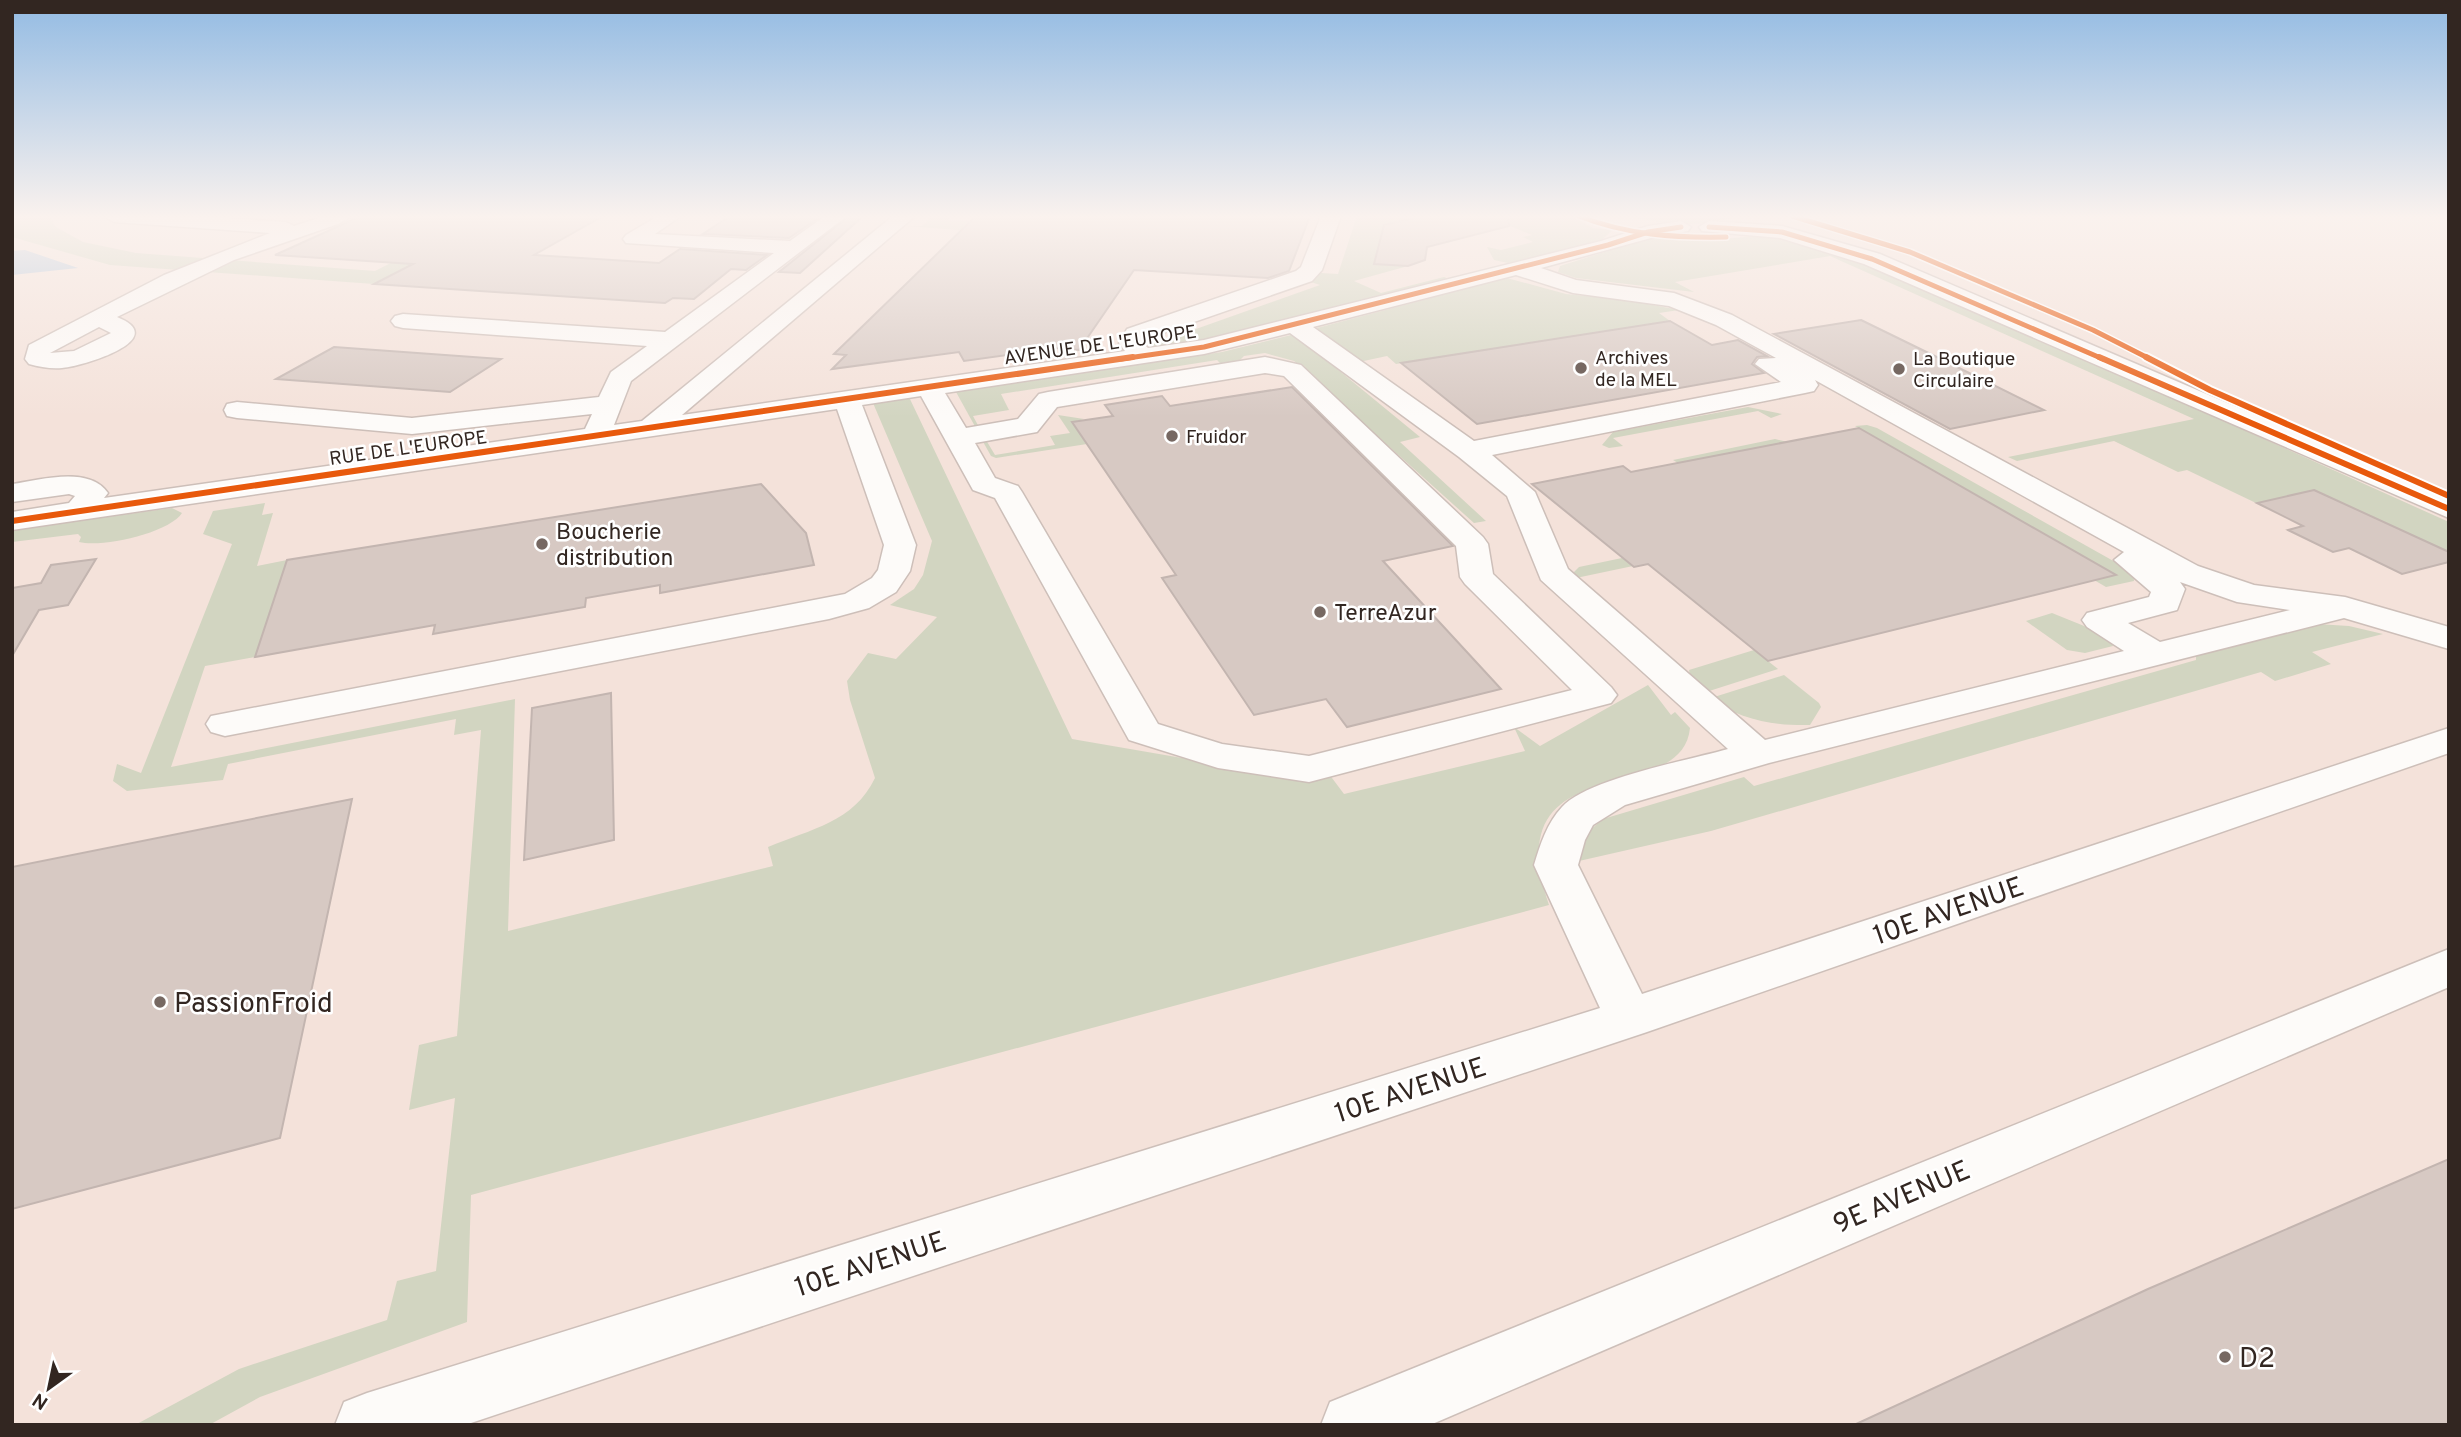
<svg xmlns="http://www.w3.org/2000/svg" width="2461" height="1437" font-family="Overpass,sans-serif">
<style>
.green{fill:#d2d5c1}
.water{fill:#b3c6db}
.building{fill:#d7c9c3;stroke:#c3b5b0;stroke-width:2}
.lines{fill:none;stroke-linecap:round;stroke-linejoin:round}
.minor-casing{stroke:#cdbfb9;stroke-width:3}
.minor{fill:#fdfbf9;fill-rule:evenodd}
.cycleway-far1-casing{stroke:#fff;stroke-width:8}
.cycleway-casing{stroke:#fff;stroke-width:10}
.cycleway-far1{stroke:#e8590c;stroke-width:5}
.cycleway{stroke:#e8590c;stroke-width:6}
.poi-dot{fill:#766862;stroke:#fff;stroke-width:2.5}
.labels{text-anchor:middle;stroke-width:5;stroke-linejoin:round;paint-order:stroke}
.far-street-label{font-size:19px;fill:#322621;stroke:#fff}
.far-poi-label{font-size:19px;fill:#322621;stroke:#fff;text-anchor:start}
.poi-label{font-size:23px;fill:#322621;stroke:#fff;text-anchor:start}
.near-street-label{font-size:28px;fill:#322621;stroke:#fff}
.near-poi-label{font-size:28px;fill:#322621;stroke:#fff;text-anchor:start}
</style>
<rect width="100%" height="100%" fill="#f4e2da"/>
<g class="green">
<path d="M12,216H49L56,227L83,242L136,253L375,271L483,216H504L374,284L110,265L12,237Z"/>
<path d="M933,216H951L948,220L1009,223L971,231L906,226H922Z"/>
<path d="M1357,216H1422L1384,225L1375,264L1408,266L1354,281L1381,293L1444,277L1451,280L1235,335L1152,349L1146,341L1154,335L1165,340L1320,285L1308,281L1321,273L1338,274Z"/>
<path d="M1485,216H1570L1593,228L1612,230L1600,242L1508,263L1494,260L1487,247L1501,250L1533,242L1523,237L1532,235Z"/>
<path d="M1629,216H1736C1703,229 1662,224 1629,216Z"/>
<path d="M1768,235L1811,243L1923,286L2449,522V552L2315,490L2256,503L2187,470L2178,472L2114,441L2017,461L2008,457L2194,419L1830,256L1675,282L1694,292L1576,278L1558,272L1560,266L1649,238L1710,240Z"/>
<path d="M1507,278L1566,294L1627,300L1679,310L1659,313L1670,321L1396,364L1387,356L1359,362L1317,328Z"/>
<path d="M1291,335L1297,336L1420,437L1400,442L1486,521L1474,523L1294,361L1265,353L1244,356L1235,365L1224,367L1217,360L1001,394L1009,410L973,416L980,429L977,430L956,392L1222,352Z"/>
<path d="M909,397L1072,739L1304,779L1329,774L1344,794L1525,751L1514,727L1540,746L1648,685L1671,715L1675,712L1690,728C1682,811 1494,743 1549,905L471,1195L467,1322L260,1397L209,1425H135L239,1369L387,1320L397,1281L436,1271L455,1098L409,1110L419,1045L457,1036L481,730L454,735L456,719L228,764L223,780L127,791L113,781L117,764L141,773L232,544L203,534L213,511L265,503L262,515L273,513L257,566L287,560L255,657L205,666L171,767L515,699L508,931L773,866L768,847C811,829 854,822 875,778L850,700L847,681L868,653L896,659L937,617L890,605L914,589L923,575L932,541L873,403Z"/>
<path d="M1748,407L1782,414L1771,418L1758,411L1613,438L1623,446L1609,448L1602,445L1613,432Z"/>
<path d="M1058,415L1084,419L1073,422L1087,444L996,458L991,456L982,440H986L995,455L1055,445L1050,436L1070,433Z"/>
<path d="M1867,425L1877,428L2133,572L2134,581L2106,587L2094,580L2114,574L1855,426Z"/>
<path d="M1775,439L1788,442L1678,463L1673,460Z"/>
<path d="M172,508L182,513C169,533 102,548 79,542L81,537L78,534L12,542V530Z"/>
<path d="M1622,558L1633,566L1576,578L1572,574L1579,567Z"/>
<path d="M2052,613L2109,636L2113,646L2085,653L2067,650L2026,621Z"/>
<path d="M2317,624L2349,626L2383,634L2312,652L2331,664L2275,681L2261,672L1711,831L1579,861L1584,835L1603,819L1744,777L1754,786L2196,660V653Z"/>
<path d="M1754,650L1778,669L1703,693L1691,680L1689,670Z"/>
<path d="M1784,675L1819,703L1821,707L1810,725C1777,726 1737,720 1711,698Z"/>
</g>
<path class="water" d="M25,250L78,268L12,275V251Z"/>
<g class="building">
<path d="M361,216H603L534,255L659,263L680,249L767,255L746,270L731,269L694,299L673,298L665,303L374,284L413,264L275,255Z"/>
<path d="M730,216H821L789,238L703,234Z"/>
<path d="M849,216H863L800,273L779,272Z"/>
<path d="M976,216H1310L1289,271L1268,278L1134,270L1079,350L1058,348L964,361L959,352L832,369L846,355L834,354Z"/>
<path d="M1422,216H1508L1509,226L1427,247L1425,260L1408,266L1374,264L1384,225Z"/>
<path d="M1861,320L1947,362L2044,410L1950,429L1774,334Z"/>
<path d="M1670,321L1712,345L1738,340L1767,356L1757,357L1752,364L1764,373L1477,424L1401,363Z"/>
<path d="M334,347L501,359L450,392L276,379Z"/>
<path d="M1292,387L1453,546L1383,561L1501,689L1347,727L1326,699L1254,715L1162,578L1176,575L1072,422L1113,416L1105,405L1162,396L1170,406Z"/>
<path d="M1859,428L2116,575L1768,661L1648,564L1634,567L1532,484L1623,466L1631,472Z"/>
<path d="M761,484L806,533L814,565L660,593V585L586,598L585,607L433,634L435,625L255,657L287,560Z"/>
<path d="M2314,490L2449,552V562L2402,574L2349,548L2333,552L2288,530L2303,526L2257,503Z"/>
<path d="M96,559L68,605L39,610L12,656V588L41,583L51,565Z"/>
<path d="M611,693L614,840L524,860L532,708Z"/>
<path d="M352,799L280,1138L12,1209V867Z"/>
<path d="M2449,1159V1425H1854L2148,1289Z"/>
</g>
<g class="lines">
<defs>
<g id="minor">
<path d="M104,216H193L286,222L294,226L325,216H352L338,224L234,260L117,317C172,339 84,366 62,368C51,369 40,367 29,364L25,359L29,345L164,275L270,233L114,222ZM99,327L111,333L74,351L50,353Z"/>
<path d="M658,216H681L655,234L790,241L825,216H847L631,381L614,425L642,421L893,216H915L682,415L1125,351L1119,343L1127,329L1296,271L1301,267L1321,216H1341L1322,270L1312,281L1145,339L1143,343L1148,348L1204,340L1601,241L1648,226L1681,221L1691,227L1688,231L1651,238L1541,268L1576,280L1674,293L1732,315L2198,566L2254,585L2345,597L2449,627V649L2344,618L1769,763L1625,805L1593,825L1585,840L1578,865L1642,994L2449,728V753L1647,1032L465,1425H335L344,1402L367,1393L1600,1008L1534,865C1540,845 1547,823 1562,807C1587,779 1689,760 1728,749L1541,580L1507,496L1459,457L1290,333L1204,354L945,393L966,428L1018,419L1039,394L1048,392L1265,357L1301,365L1483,537L1488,544L1493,574L1611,687L1617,695L1611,703L1309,782L1218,768L1129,740L995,498L973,490L921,396L862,405L916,545L910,571L896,592L869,608L829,619L225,736L211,732L206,724L211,716L845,594L872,578L878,570L884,545L837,409L12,530V512L69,503L75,496L69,494L12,502V484C40,480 89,465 108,493L104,498L585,429L592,414L412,434L237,418L227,416L224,410L227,404L237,402L412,418L599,397L611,372L647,346L403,328L395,326L391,321L395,316L403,314L665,332L774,253L626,243L623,239L626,235ZM1516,275L1573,293L1669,306L1716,325L1776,358L1759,359L1755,364L1781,382L1474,441L1313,327ZM1265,373L1284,376L1456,546L1460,577L1465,584L1572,690L1309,756L1222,744L1158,724L1022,492L1018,486L995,478L975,443L1037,432L1057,407ZM1815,380L2124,552L2114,560L2151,592L2149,597L2087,613L2082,620L2087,627L2124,651L1765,740L1568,569L1535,492L1492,455L1805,393L1814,391L1818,385ZM2180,582L2237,602L2290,610L2160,642L2128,623L2177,610L2185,589Z"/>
<path d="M1709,221L1782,226L1880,254L2449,498V518L1864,264L1780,238L1702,231L1699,227Z"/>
<path d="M2449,949V987L1430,1425H1321L1330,1402Z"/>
</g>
</defs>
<use href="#minor" class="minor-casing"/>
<use href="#minor" class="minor"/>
<defs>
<g id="cycleway-far1">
<path d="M1579,216C1627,235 1675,238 1726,237"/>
<path d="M1792,216L1910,252L2093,330L2150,359"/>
<path d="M1709,227L1782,232L1872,259L2103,359"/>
<path d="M1121,359L1204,347L1608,245L1648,232L1681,227"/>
</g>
<g id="cycleway">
<path d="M2099,357L2449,509"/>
<path d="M2146,357L2210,390L2449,496"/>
<path d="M12,521L1133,357"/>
</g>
</defs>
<use href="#cycleway-far1" class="cycleway-far1-casing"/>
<use href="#cycleway" class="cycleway-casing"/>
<use href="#cycleway-far1" class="cycleway-far1"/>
<use href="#cycleway" class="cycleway"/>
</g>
<linearGradient id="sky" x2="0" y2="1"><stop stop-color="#93bbe3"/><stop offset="0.52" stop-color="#faf2ee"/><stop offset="1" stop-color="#faf2ee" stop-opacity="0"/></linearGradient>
<rect width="2461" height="417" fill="url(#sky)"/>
<g class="poi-dot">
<circle cx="1581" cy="368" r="7"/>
<circle cx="1899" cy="369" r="7"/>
<circle cx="1172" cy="436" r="7"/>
<circle cx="542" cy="544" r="7"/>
<circle cx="1320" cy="612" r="7"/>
<circle cx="160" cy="1002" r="7"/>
<circle cx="2225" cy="1357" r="7"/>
</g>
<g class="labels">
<g class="far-street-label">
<text transform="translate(1100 344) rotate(-8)" y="7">AVENUE DE L'EUROPE</text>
<text transform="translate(408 447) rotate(-8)" y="7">RUE DE L'EUROPE</text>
</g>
<g class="far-poi-label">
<text x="1595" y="364">Archives<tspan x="1595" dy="22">de la MEL</tspan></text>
<text x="1913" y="365">La Boutique<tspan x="1913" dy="22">Circulaire</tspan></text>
<text x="1186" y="443">Fruidor</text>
</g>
<g class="poi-label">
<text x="556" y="539">Boucherie<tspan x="556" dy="26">distribution</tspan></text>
<text x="1334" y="620">TerreAzur</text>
</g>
<g class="near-street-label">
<text transform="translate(1948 910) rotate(-19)" y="10">10E AVENUE</text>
<text transform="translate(1410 1089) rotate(-18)" y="10">10E AVENUE</text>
<text transform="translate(1901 1196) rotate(-23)" y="10">9E AVENUE</text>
<text transform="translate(870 1263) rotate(-18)" y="10">10E AVENUE</text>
</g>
<g class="near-poi-label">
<text x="174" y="1012">PassionFroid</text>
<text x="2239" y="1367">D2</text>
</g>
</g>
<rect width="2461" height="1437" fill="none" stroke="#322621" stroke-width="28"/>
<g transform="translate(49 1388) rotate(213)" stroke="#ffffff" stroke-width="5" paint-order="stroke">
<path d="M0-5L12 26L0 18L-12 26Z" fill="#322621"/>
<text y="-10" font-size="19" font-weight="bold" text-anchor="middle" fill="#322621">N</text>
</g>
</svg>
